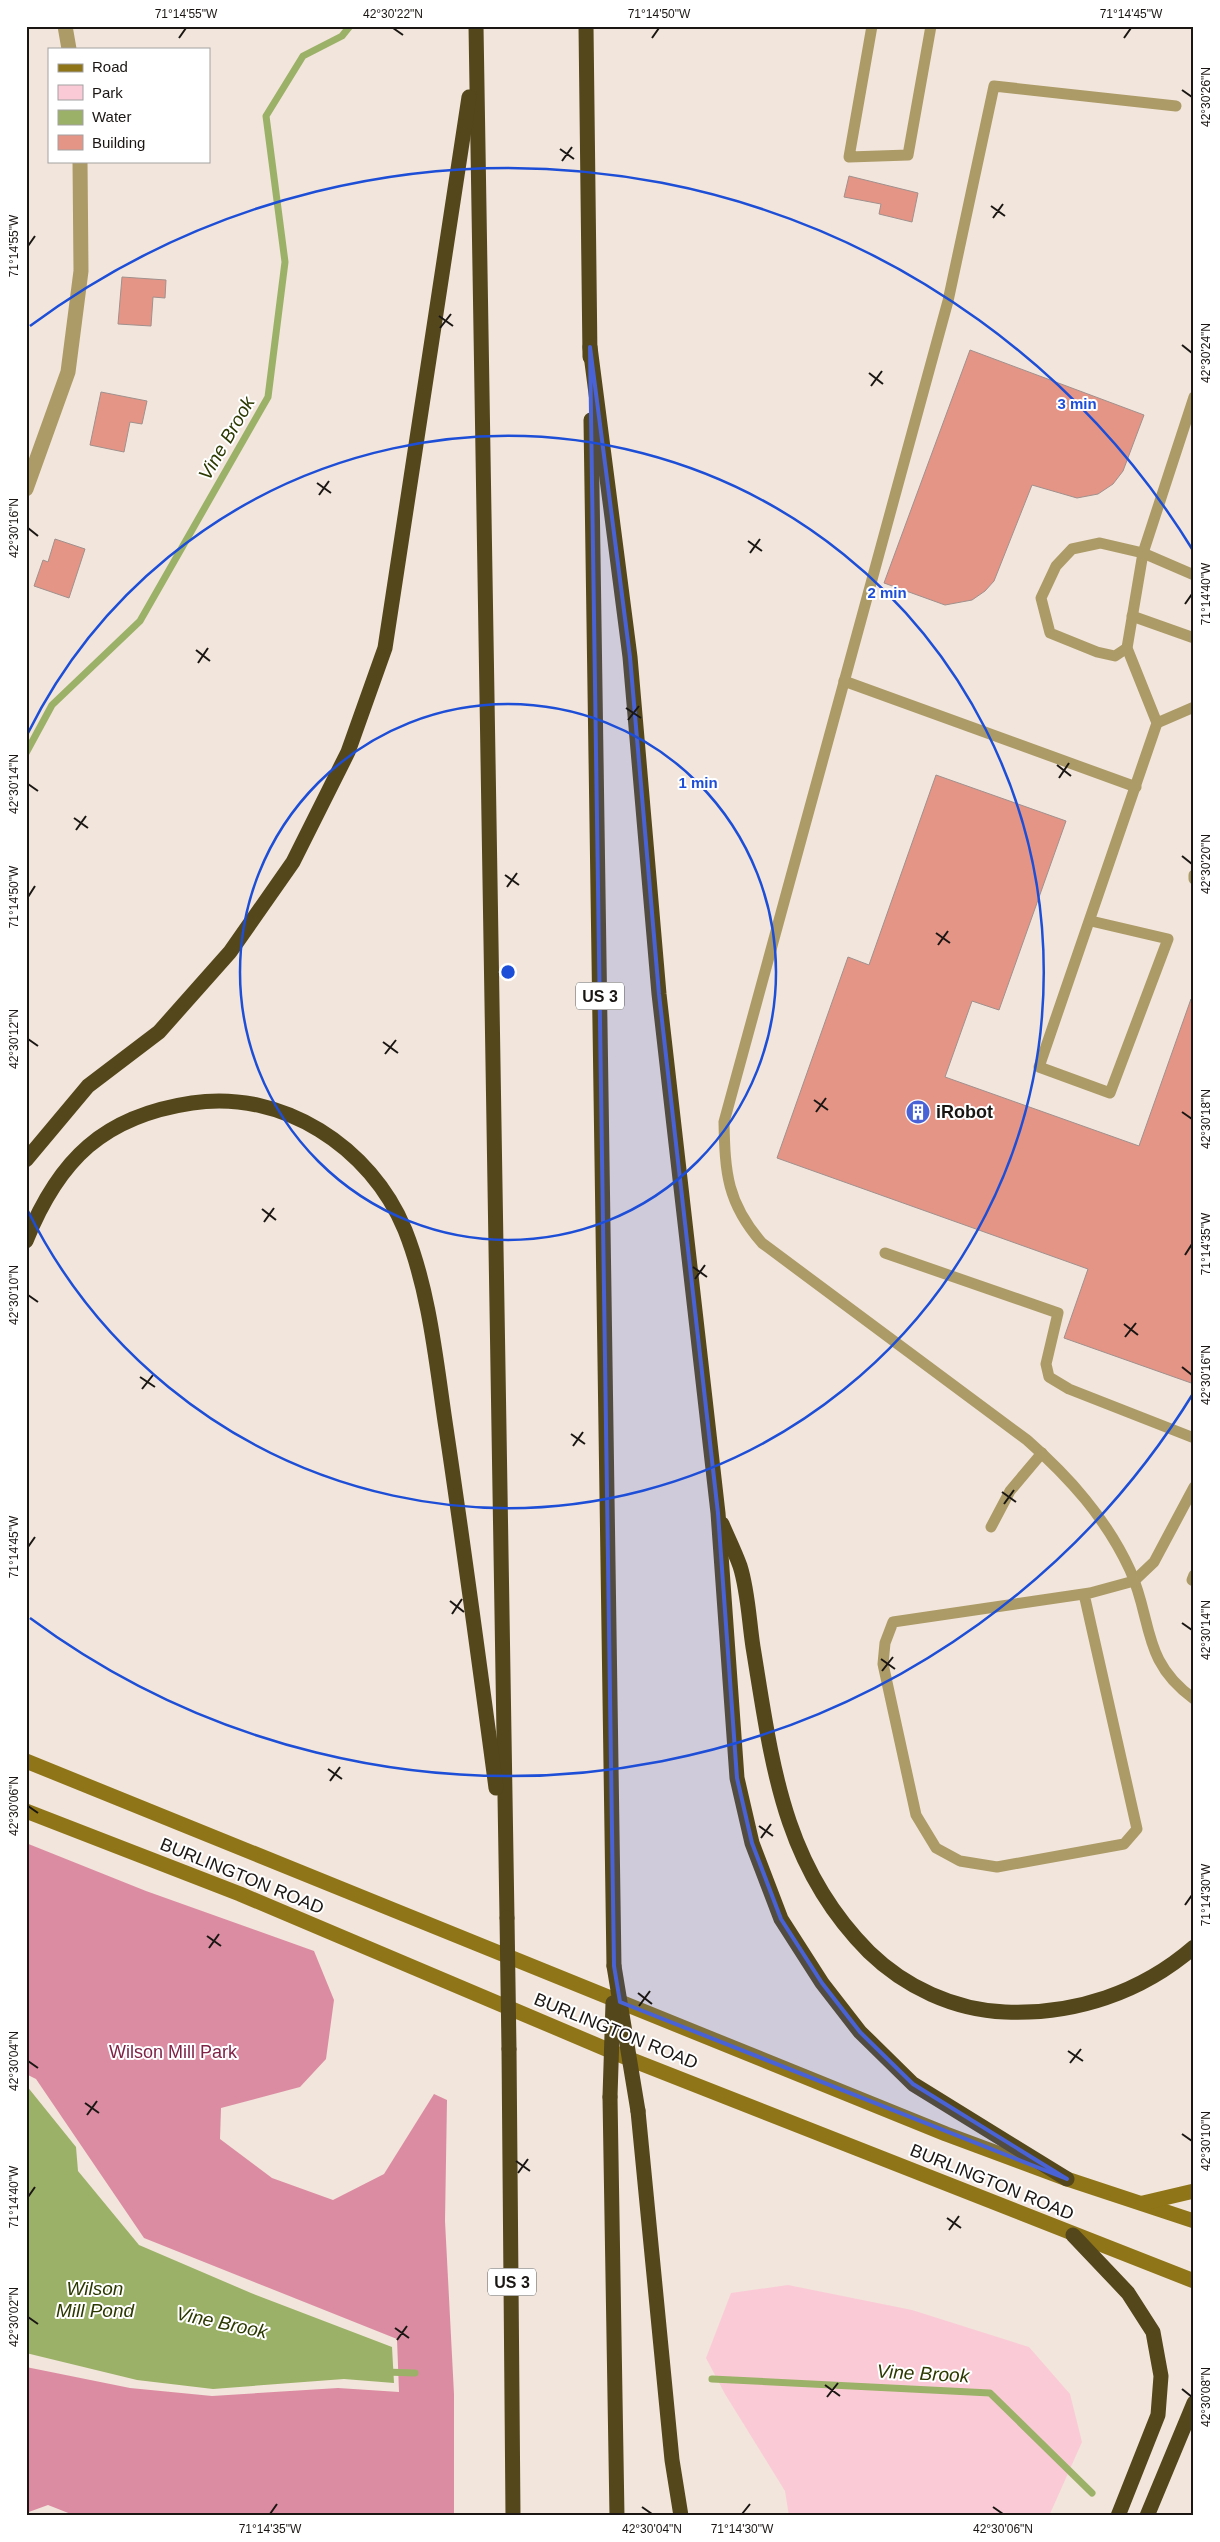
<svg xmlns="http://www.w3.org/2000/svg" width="1220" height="2542" font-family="Arial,sans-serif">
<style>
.green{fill:#facbd7}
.forest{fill:#db8ca3}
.water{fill:#9cb168}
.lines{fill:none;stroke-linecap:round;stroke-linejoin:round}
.stream{stroke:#9cb168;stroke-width:7}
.building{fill:#e59586;stroke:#a0908d}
.lane{stroke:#ac9b67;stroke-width:11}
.street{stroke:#ac9b67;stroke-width:15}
.secondary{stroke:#8f7517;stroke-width:15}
.highway{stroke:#54471b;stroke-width:15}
.highway-bridge{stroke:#54471b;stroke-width:15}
.marked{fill:#4963d7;fill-opacity:0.2;stroke:#4963d7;stroke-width:4;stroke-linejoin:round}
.ticks{fill:none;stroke:#1a1613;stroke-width:2}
.ring{fill:none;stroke:#1d4ed8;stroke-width:2.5}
.labels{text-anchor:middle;stroke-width:4;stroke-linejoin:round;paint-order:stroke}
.shield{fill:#fff;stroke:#5f5c5a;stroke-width:1}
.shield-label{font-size:16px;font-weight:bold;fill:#1a1613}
.poi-label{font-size:18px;font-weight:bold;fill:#1a1613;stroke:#fff;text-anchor:start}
.street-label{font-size:18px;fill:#1a1613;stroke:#fff}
.park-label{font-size:18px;fill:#7f2246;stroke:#fff}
.water-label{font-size:19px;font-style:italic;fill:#2c3900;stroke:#fff}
.centre{fill:#1d4ed8;stroke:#fff;stroke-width:2.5}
.ring-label{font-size:15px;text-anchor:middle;font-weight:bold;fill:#1d4ed8;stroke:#fff;stroke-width:4;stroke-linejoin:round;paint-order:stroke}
.neatline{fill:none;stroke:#1a1613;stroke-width:2}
.ticks-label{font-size:12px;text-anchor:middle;fill:#1a1613}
</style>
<rect width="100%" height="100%" fill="#f2e5db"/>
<path class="green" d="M788,2285L912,2310L1029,2347L1070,2394L1082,2442L1049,2516H789L785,2491L725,2394L706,2358L731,2293Z"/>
<path class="forest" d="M26,1843L146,1891L314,1951L334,2000L326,2059L300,2087L221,2108L220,2139L272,2178L333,2200L384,2174L434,2094L447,2100L445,2221L454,2394V2516H76L48,2505L26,2513V2367L130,2388L212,2396L338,2388L399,2392L397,2339L144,2238L36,2079L26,2074Z"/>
<path class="water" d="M26,2085L76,2147L78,2171L139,2245L251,2293L392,2347L394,2383L344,2379L213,2389L137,2380L26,2353Z"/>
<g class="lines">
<g class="stream">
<path d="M26,753L52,705L140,621L268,397L285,262L266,116L303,56L342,36L350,26"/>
<path d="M385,2372L415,2373"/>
<path d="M712,2379L990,2393L1092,2493"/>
</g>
</g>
<g class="building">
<path d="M849,176L918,193L912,222L879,214L881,204L844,197Z"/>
<path d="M122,277L166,280L165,298L153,297L151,326L118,324Z"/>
<path d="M970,350L1144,415L1123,471L1113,484L1098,494L1077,498L1032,485L994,581L985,591L972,600L945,605L884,583Z"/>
<path d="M101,392L147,401L142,424L130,422L124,452L90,445Z"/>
<path d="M55,539L85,549L69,598L34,586L43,560L48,562Z"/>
<path d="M936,775L1066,821L999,1010L972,1001L945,1077L1139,1146L1191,999L1194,1000V1384L1064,1338L1088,1269L777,1158L848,957L869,965Z"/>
</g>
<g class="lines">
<g class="lane">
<path d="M872,26L849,157L908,155L931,26"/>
<path d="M1176,106L994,86L948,301L724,1122C725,1173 727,1203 762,1243L1027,1440C1069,1477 1106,1518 1130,1570C1153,1621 1141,1661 1194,1699"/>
<path d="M1132,616L1194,638"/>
<path d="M1127,648L1115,656L1097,652L1050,633L1041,598L1056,566L1072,549L1100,543L1143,553L1194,575"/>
<path d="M844,681L1136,787"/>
<path d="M1157,723L1194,707"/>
<path d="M1194,875V879"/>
<path d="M1091,921L1168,939L1110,1093L1039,1067L1157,723L1127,648L1143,553L1194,397"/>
<path d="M885,1253L1058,1313L1046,1364L1049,1377L1069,1389L1194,1438"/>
<path d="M991,1527L1010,1491L1042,1453"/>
<path d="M1194,1575L1192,1580L1194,1581"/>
<path d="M1084,1594L1137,1829L1124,1844L997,1867L960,1861L936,1848L916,1815L883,1664L885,1643L893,1622L1090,1593L1134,1581L1154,1562L1194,1487"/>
</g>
<g class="street">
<path d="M65,26L69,49"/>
<path d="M26,489L68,372L81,271L80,161"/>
</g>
<g class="secondary">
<path d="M26,1761L946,2134L1067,2179L1194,2221"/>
<path d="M26,1811L240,1894L632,2060L1194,2281"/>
<path d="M1143,2203L1194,2191"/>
</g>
<g class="highway">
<path d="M476,26L507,1918"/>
<path d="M586,26L590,357"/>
<path d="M590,347L630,657L659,994L718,1513L737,1778L752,1843L781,1919L822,1983L860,2032L913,2084L1067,2179"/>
<path d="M591,420L614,1966"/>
<path d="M26,1160L88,1086L159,1032L230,952L293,862L348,752L385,648L469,97"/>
<path d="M26,1241C59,1159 104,1116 192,1103C282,1089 371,1147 405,1230C430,1293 436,1362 446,1428C464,1548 480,1668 496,1788"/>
<path d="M722,1524C728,1538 735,1552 740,1566C748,1591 749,1621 753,1647C772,1762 782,1865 869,1952C905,1987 954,2010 1005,2012C1074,2015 1141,1993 1194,1947"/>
<path d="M509,2049L513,2516"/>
<path d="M610,2097L617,2516"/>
<path d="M638,2111L672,2460L681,2516"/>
<path d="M1073,2235L1128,2293L1153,2332L1161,2376L1158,2415L1118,2516"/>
<path d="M1147,2516L1194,2403"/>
</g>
<g class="highway-bridge">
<path d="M507,1918L509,2049"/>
<path d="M614,1966L638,2111"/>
<path d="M610,2097L613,2003"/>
</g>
</g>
<path class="marked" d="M590,347L630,657L659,994L718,1513L737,1778L752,1843L781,1919L822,1983L860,2032L913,2084L1067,2179L620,2002L614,1966Z"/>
<path class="ticks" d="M393,28L403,35M179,38L186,28M652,38L659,28M1124,38L1131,28M1182,90L1192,97M560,149L574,159M562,161L572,147M991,206L1005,216M993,218L1003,204M28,246L35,236M439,316L453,326M440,328L451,314M1182,345L1192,353M869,373L883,384M871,386L882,371M317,483L331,493M319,495L329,481M28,528L38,536M748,541L762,551M750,553L760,539M1185,604L1192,594M196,650L210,661M198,663L208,648M626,708L641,718M628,720L639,706M1057,765L1071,776M1059,778L1069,763M28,784L38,791M74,818L88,828M76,830L86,816M1182,856L1192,864M505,875L519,885M507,887L517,873M28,897L35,886M936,933L950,943M938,945L948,931M28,1039L38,1046M383,1042L398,1053M385,1054L396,1040M814,1100L828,1110M816,1112L826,1098M1182,1112L1192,1119M262,1209L276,1220M264,1222L274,1208M1185,1255L1192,1244M693,1267L707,1277M695,1279L705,1265M28,1295L38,1302M1124,1324L1138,1335M1125,1337L1136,1323M1182,1367L1192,1375M140,1377L155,1387M142,1389L153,1375M571,1434L585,1444M573,1446L583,1432M1002,1492L1016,1502M1004,1504L1014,1490M28,1547L35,1537M450,1601L464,1612M452,1614L462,1599M1182,1623L1192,1630M881,1659L895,1669M882,1671L893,1657M328,1769L342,1779M330,1781L340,1767M28,1806L38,1813M759,1826L773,1836M761,1838L771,1824M1185,1905L1192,1895M207,1936L221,1946M209,1948L219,1934M638,1993L652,2004M639,2006L650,1991M1068,2051L1083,2061M28,2061L38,2068M1070,2063L1081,2049M85,2103L99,2113M87,2115L97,2101M1182,2134L1192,2141M516,2161L530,2171M518,2173L528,2159M28,2197L35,2187M947,2218L961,2228M949,2230L959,2216M28,2317L38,2324M395,2328L409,2338M397,2340L407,2326M825,2385L840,2396M1182,2389L1192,2397M827,2397L838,2383M642,2507L652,2514M993,2507L1003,2514M270,2514L277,2504M742,2514L750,2504"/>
<g class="ring">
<circle cx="508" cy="972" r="268"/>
<path d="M28 733A536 536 0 1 1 28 1211"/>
<path d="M1194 1392A804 804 0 0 1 30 1618M30 326A804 804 0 0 1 1194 552"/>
</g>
<defs>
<symbol id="building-disc" viewBox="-11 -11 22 22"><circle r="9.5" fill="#4963d7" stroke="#fff"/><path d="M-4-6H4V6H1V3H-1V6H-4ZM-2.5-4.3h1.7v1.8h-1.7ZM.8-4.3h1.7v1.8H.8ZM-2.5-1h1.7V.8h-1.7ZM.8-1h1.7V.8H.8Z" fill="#fff"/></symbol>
</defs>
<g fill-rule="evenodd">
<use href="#building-disc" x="904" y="1098" width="28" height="28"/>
</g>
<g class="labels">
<g class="shield">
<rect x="576" y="982.5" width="48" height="27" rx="4"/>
<rect x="488" y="2268.5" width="48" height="27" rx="4"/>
</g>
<g class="shield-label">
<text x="600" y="1002">US 3</text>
<text x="512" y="2288">US 3</text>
</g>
<g class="poi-label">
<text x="936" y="1118">iRobot</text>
</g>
<g class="street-label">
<text transform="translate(242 1876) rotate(22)" y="6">BURLINGTON ROAD</text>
<text transform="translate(616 2031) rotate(22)" y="6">BURLINGTON ROAD</text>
<text transform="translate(992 2182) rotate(22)" y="6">BURLINGTON ROAD</text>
</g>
<g class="park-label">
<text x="173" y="2058">Wilson Mill Park</text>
</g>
<g class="water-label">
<text transform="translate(226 438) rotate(-60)" y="7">Vine Brook</text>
<text x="95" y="2295">Wilson<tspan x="95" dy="22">Mill Pond</tspan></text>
<text transform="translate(222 2322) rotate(12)" y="7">Vine Brook</text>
<text transform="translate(923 2373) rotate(3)" y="7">Vine Brook</text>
</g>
</g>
<circle cx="508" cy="972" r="8" class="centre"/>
<g class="ring-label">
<text x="1077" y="409">3 min</text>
<text x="887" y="598">2 min</text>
<text x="698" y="788">1 min</text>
</g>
<rect width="1220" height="2542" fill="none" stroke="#ffffff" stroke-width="55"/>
<rect x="48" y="48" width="162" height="115" fill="#ffffff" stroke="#a3a2a1"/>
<rect x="58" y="64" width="25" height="8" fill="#8f7517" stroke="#a3a2a1"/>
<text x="92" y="72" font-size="15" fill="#1a1613">Road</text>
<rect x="58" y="85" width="25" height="15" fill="#facbd7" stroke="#a3a2a1"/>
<text x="92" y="98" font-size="15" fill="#1a1613">Park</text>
<rect x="58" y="110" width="25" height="15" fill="#9cb168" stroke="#a3a2a1"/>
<text x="92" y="122" font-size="15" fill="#1a1613">Water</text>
<rect x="58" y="135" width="25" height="15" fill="#e59586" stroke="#a3a2a1"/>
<text x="92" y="148" font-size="15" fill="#1a1613">Building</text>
<rect x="28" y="28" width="1164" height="2486" class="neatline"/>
<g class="ticks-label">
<text x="186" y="18">71°14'55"W</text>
<text x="393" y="18">42°30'22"N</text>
<text x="659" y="18">71°14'50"W</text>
<text x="1131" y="18">71°14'45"W</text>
<text transform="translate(1206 97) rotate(-90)" y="4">42°30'26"N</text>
<text transform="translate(14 246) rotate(-90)" y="4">71°14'55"W</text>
<text transform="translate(1206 353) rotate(-90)" y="4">42°30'24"N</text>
<text transform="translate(14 528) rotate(-90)" y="4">42°30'16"N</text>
<text transform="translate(1206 594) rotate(-90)" y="4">71°14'40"W</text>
<text transform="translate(14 784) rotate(-90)" y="4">42°30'14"N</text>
<text transform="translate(1206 864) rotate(-90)" y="4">42°30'20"N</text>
<text transform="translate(14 897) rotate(-90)" y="4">71°14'50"W</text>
<text transform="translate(14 1039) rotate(-90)" y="4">42°30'12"N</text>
<text transform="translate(1206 1119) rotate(-90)" y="4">42°30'18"N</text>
<text transform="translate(1206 1244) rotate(-90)" y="4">71°14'35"W</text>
<text transform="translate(14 1295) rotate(-90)" y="4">42°30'10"N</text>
<text transform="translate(1206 1375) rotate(-90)" y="4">42°30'16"N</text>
<text transform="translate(14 1547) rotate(-90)" y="4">71°14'45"W</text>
<text transform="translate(1206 1630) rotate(-90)" y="4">42°30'14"N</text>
<text transform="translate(14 1806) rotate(-90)" y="4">42°30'06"N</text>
<text transform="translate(1206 1895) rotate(-90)" y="4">71°14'30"W</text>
<text transform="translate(14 2061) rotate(-90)" y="4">42°30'04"N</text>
<text transform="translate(1206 2141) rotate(-90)" y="4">42°30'10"N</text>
<text transform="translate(14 2197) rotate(-90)" y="4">71°14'40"W</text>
<text transform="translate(14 2317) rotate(-90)" y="4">42°30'02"N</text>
<text transform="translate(1206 2397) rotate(-90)" y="4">42°30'08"N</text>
<text x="270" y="2533">71°14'35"W</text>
<text x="652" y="2533">42°30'04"N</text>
<text x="742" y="2533">71°14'30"W</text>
<text x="1003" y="2533">42°30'06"N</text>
</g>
</svg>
